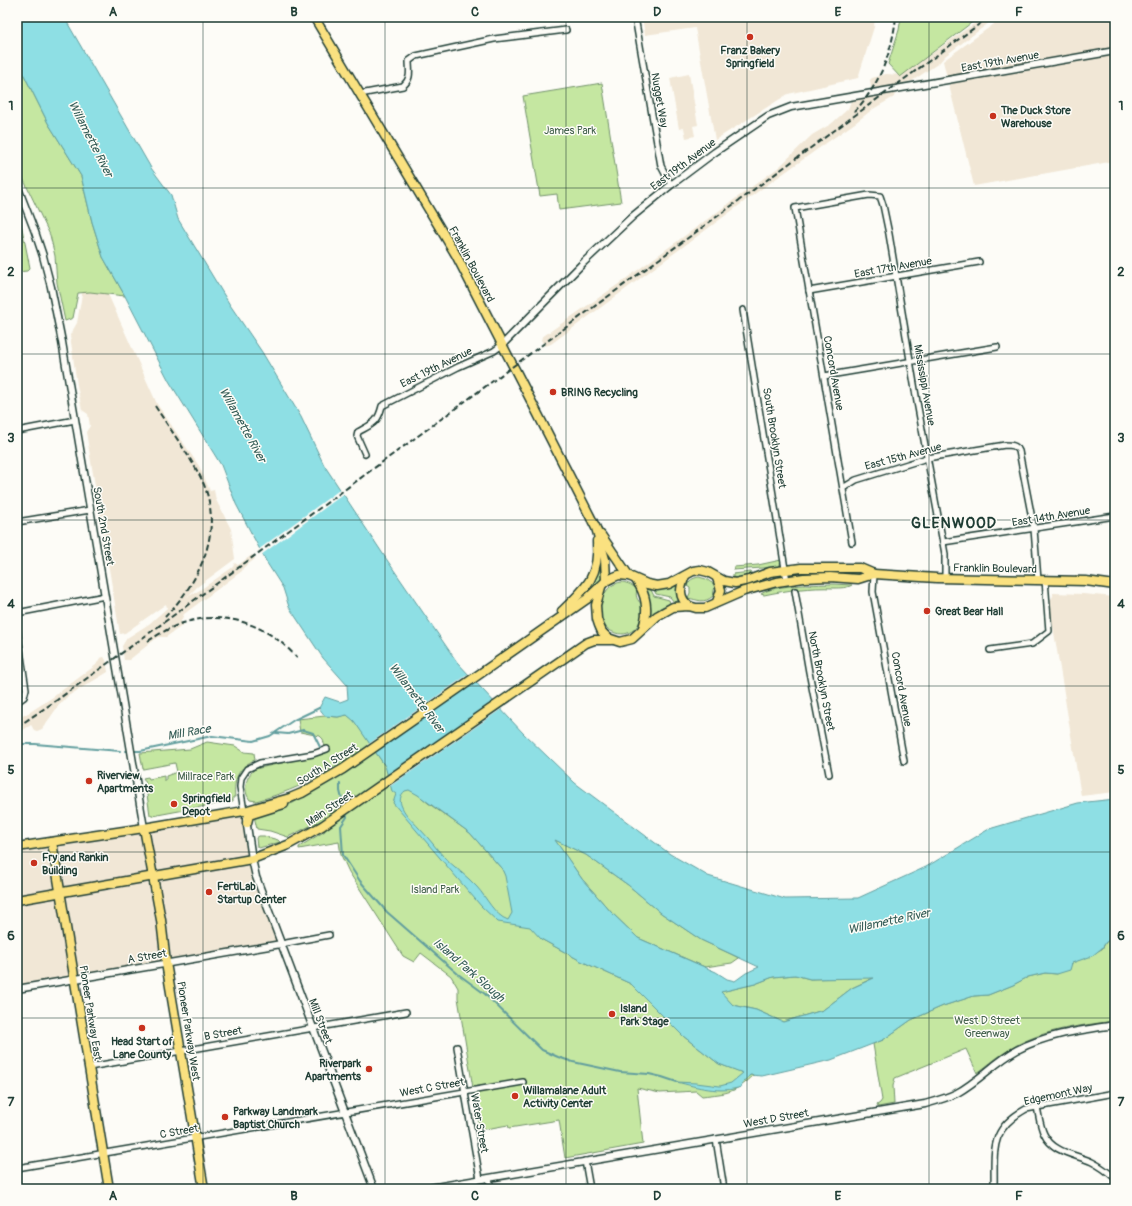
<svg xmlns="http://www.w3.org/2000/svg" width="1132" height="1206" font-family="Pangolin,sans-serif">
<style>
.built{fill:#f1e7d6}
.green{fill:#c5e7a1;stroke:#72926a}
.water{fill:#8edfe4;stroke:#629e9e;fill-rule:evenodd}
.pier{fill:#fdfcf7}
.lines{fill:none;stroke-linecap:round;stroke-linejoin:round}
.stream{stroke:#629e9e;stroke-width:2}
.minor-casing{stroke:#1f3d34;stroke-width:8}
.tertiary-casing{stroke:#1f3d34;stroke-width:9}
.primary-casing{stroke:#1f3d34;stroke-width:11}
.minor{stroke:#fdfcf7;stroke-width:5}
.tertiary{stroke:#fdfcf7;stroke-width:6}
.primary{stroke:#fae180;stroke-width:8}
.rail{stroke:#1f3d34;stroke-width:2;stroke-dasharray:6 3;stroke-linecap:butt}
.grid{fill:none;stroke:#1f3d34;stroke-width:1;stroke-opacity:0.55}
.poi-dot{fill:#c8321e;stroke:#fdfcf7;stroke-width:1.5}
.labels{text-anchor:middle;stroke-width:3;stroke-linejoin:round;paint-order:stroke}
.poi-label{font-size:11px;font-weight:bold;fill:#1f3d34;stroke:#fdfcf7;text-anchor:start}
.street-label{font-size:11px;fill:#1f3d34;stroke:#fdfcf7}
.park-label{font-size:11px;fill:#405f4a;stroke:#fdfcf7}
.water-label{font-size:12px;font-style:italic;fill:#355d57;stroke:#fdfcf7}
.district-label{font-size:15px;font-weight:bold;letter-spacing:1px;fill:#1f3d34;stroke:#fdfcf7}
.neatline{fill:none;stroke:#1f3d34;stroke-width:1.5}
.grid-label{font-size:13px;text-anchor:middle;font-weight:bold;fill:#1f3d34}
</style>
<rect width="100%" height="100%" fill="#fdfcf7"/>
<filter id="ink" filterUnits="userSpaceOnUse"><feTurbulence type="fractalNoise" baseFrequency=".025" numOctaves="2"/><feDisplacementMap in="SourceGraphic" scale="8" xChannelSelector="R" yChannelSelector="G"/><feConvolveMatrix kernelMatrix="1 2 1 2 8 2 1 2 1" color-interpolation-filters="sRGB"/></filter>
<g filter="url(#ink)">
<g class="built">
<path d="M642,17H875L874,27L858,78L788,94L715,140L695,28L645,35Z"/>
<path d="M983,17H1115V161L974,186L943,61L994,24V19L945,56L939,63L912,81L887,87L874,89L871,88L870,80L872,78L886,74L902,75Z"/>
<path d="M689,74L698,125L693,126L695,136L686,138L684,128L679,129L670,78Z"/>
<path d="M895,93L894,97L873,109L855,123L822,146L760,190L577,325L551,344L545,346L541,340L542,337L620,283L779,167L812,135L831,124L848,109L851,101Z"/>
<path d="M84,283H103L157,404L199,466L205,479L210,491L214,490L216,500L231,529L235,559L197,587L187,597L200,590L233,567L234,564L235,563L238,565L252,555L255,559L243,568L242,571L184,614L181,621L182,626L166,637H158L129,660H124L122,646L127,638L149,624L167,608L166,604L125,633L120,634L86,432L90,426L88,414L82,410L77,385L70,335L77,323Z"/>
<path d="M1053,593L1083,594L1115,597V792L1081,796L1049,602L1053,596Z"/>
<path d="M104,657L106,660L108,672L68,696L59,705L42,729L37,731L34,730L31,725L17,734V718L27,714L53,697L96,665L100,658Z"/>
<path d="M244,811L252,859L281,944L17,989V849Z"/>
</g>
<g class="green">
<path d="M901,17H979L900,77L888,64L899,30Z"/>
<path d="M17,61L48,123L81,176L92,222L103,257L125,296L90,292L78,293L73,318L65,321L57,283L55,256L50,235L17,166Z"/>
<path d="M602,83L621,202L559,210L557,194L540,196L523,96Z"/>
<path d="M17,214L21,223L30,268L27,271L17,272Z"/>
<path d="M781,560L780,565L777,567L733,570L734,567L758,565Z"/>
<path d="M599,567L602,568V578L585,595L583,593Z"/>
<path d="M814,571L864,572V574L858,575L796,576L795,572Z"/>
<path d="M751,572L752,574L740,578H733V574Z"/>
<path d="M699,577L706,579L715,585L713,596C704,604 698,600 688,598L690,593V588L687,586C689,580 693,578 699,577Z"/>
<path d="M622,582C628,583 633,585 637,590C635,595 637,601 642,604C645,652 586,637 603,597C607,588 613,583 622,582Z"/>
<path d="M832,584L852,585C847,588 840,588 834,588C810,587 788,590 764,595L761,594C775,584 813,585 832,584Z"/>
<path d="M677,586V592L679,600L674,602L670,597L656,594L654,590L666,589Z"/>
<path d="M647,589L651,590L654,596L669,600L670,603L660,608L651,616L649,615L646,590Z"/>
<path d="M347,715L354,720L385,766L428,803L470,833L502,869L541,939L581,961L631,984L683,1036L719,1064L750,1075H754C734,1094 727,1093 702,1096L696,1091L660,1093L637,1088L643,1144L565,1158L559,1120L509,1128L508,1125L480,1130L458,998V988L451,976L421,953L414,962L403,956L349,872L341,855L339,842L299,849V847L325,831L320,821L288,837L270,831L257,829L254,816L293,803L345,771L339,764C310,782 290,792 256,801L250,800C242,790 246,776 255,769L326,753L323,739L320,736L300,732L298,719L325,716L338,717Z"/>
<path d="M207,742L235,746L244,752L254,753L255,760C239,766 233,780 235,797H233V801L152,816L150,815L145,781L143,778L148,777L149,779L164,776V780H166V776L177,772L175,763L143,769L140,753L190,749Z"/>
<path d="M259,836H264L278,840L280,842L259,848L257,847L256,838Z"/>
<path d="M554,839L586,855L628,885L661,913L701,940L739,958L732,963L705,967L638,938L611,912L582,879Z"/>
<path d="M1115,937V1021C1076,1026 1037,1030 1004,1053C994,1059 986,1067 977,1073L966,1049L895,1078L893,1086L894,1104L878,1107L877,1105L880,1103L882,1100L873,1044L883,1040L911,1020L943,1006L974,996L988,995L1013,985L1028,977L1045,973L1057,974L1072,963L1102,949L1106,942Z"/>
<path d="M795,975L810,979L875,977L852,988L823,1010L783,1022L756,1010L733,1005L720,992L755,984L773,977Z"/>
</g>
<path class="water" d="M17,17H64L151,168L171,195L178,219L230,305L262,352L301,417L324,465L387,560L457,662L523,733L575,783L670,854L708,876L785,899L858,898L926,867L989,829L1078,803L1115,799V937L1106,942L1102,948L1092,956L1072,963L1070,970L1057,974L1045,973L1028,977L1013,985L988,995L974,996L943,1006L911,1020L883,1040L831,1060L762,1076L750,1075L743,1083L741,1087C721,1094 696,1087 677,1082L696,1083L720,1086L731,1083L743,1073L719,1064L683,1036L631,984L581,961L541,939L530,927L498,922L481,906L393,803L396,794L392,791L385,766L354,721L347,715L338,717L325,716L319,708L325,697L340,702L348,699L347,685L323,658L289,607L283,588L267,563L236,504L221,465L169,381L125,296L103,257L92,222L81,176L48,123L17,61ZM409,790L418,795L470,833L502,869L505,876L512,913L508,920C494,915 487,898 477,887C467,876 454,867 443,856C435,847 428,837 419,828C413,821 406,816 402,807C399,801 400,795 405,791ZM555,840L586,855L628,885L661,913L701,940L759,967L746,973L735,981L727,979L716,972L638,938L611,912L582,879ZM795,975L810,979L874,978L852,988L823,1010L783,1022L756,1010L733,1005L721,992L755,984L773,977Z"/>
<g class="pier">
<path d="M342,488L345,493L261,555L258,550Z"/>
<path d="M470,673L477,680L373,753L367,745Z"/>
<path d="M495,700L503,708L389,787L385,776Z"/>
</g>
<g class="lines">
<g class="stream">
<path d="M276,733L288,734L303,730L310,732L313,733L320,747"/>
<path d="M17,744H35L120,751"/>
<path d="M126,751H140L212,736L253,741L270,736L294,720L319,708"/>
<path d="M340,783V791L344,807"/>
<path d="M346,813L347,817L341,826L343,855L360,881L387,912L458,974L485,994L542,1050L558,1057L573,1062L620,1072L649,1074L662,1077L677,1082"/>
</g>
<defs>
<g id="minor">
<path d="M635,17L661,166L671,185"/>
<path d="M360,94L403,86C412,78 409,71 409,61L416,56L494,39L566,30"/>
<path d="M809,291L979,262"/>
<path d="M743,310L787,581"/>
<path d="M824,376L997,347"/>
<path d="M17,431L75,420"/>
<path d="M365,454L357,436L358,432C372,424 378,423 382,406L458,367L494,351L502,345"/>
<path d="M843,488L856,480L927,458L1005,445C1011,445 1016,445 1019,451L1034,529L1038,580"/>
<path d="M17,522L90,510"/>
<path d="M852,542L795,208L869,195L880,196L883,205L889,234L917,402L945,554V578"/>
<path d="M943,542L1115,516"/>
<path d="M874,574L873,592L904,761"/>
<path d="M795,591L809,672L829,774"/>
<path d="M17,613L105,596"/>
<path d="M17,630L26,689L24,697L17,702"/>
<path d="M990,650L1032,644L1049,631L1045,580"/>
<path d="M244,811L240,787L241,778L247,769L260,763L313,754L327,749"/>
<path d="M281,944L329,935"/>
<path d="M457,1047L480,1179"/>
<path d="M89,1067L406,1012"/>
<path d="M1037,1107C1039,1116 1040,1126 1044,1134C1053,1153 1075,1154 1092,1162C1100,1166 1108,1172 1115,1178"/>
<path d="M716,1139L724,1189"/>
<path d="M585,1161L590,1189"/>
<path d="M17,1168L523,1082"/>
<path d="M489,1178L491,1189"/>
<path d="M17,1184L18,1189"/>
<path d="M994,1189C995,1151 988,1130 1026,1109L1115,1093"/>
</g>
<g id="tertiary">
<path d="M17,185L35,232L43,256L51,287L62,342L144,828"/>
<path d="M502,345L584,262L633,216L671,185L715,152L768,116L791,107L803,105L1115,51"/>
<path d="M246,819L252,859L256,877L374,1189"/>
<path d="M17,989L281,944"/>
<path d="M424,1189L925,1104C936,1101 947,1098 957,1093C979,1081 995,1062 1017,1050C1047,1034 1082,1030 1115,1025"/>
</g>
<g id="primary">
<path d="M314,17L456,255L524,387L596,528L605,559L606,581"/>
<path d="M601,535L629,576"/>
<path d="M685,576C680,588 678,597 689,606"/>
<path d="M636,580C647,595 649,610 643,628"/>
<path d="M601,587L596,605L597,619L599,625L602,632L608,638L620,642L632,639L657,616L673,607L689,606L696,608H705L744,591L777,582L804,578L830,577L858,579L874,574L937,578L1086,581L1115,585"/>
<path d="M717,602L721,590L717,578"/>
<path d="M562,611C586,588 600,576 597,541"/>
<path d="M247,823L249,815L284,804"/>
<path d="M144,828L161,920L166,963L204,1189"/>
<path d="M52,842L109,1189"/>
<path d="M17,847L144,828L244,811L290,798L302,793L343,769L517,648L587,599L606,581L614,577L619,575L629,576L647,584L657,586L669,584L693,571L700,570L708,572L724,581L735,583L749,580L770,572L801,568H860L874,574"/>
<path d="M17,900L252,859L288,845L322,826L586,643L594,640H611"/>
</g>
</defs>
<use href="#minor" class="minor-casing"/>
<use href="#tertiary" class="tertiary-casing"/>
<use href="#primary" class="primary-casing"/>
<use href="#minor" class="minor"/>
<use href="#tertiary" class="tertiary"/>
<use href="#primary" class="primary"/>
<g class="rail">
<path d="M854,112C879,86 892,53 896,17"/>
<path d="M155,406C170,429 187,452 200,476C226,527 202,579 165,617"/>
<path d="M148,641C159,634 171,627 183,623C225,609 269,625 297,658"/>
<path d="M17,727L57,700L133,645L989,17"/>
</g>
</g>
</g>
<path class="grid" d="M203,17V1189M385,17V1189M566,17V1189M747,17V1189M929,17V1189M17,188H1115M17,354H1115M17,520H1115M17,686H1115M17,852H1115M17,1018H1115"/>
<g class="poi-dot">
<circle cx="750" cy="37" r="4"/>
<circle cx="993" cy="116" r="4"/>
<circle cx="553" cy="392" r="4"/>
<circle cx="927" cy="611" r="4"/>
<circle cx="89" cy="781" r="4"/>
<circle cx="174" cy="804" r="4"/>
<circle cx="34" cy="863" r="4"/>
<circle cx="209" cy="892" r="4"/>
<circle cx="612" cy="1014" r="4"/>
<circle cx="142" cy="1028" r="4"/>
<circle cx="369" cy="1069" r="4"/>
<circle cx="515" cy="1096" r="4"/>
<circle cx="225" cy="1117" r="4"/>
</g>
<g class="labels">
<g class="poi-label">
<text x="750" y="54" text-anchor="middle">Franz Bakery<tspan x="750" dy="13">Springfield</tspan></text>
<text x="1001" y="114">The Duck Store<tspan x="1001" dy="13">Warehouse</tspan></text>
<text x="561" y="396">BRING Recycling</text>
<text x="935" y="615">Great Bear Hall</text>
<text x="97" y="779">Riverview<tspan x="97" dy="13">Apartments</tspan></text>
<text x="182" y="802">Springfield<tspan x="182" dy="13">Depot</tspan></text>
<text x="42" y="861">Fry and Rankin<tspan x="42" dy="13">Building</tspan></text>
<text x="217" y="890">FertiLab<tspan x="217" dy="13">Startup Center</tspan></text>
<text x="620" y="1012">Island<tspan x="620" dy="13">Park Stage</tspan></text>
<text x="142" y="1045" text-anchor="middle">Head Start of<tspan x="142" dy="13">Lane County</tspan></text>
<text x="361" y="1067" text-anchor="end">Riverpark<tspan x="361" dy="13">Apartments</tspan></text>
<text x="523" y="1094">Willamalane Adult<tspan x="523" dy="13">Activity Center</tspan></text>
<text x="233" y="1115">Parkway Landmark<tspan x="233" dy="13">Baptist Church</tspan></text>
</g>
<g class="street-label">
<text transform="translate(1000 61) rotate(-10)" y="4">East 19th Avenue</text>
<text transform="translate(660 100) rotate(80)" y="4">Nugget Way</text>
<text transform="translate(683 164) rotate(-37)" y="4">East 19th Avenue</text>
<text transform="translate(472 264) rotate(62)" y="4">Franklin Boulevard</text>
<text transform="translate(893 267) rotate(-10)" y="4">East 17th Avenue</text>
<text transform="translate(436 367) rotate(-26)" y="4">East 19th Avenue</text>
<text transform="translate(834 373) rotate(80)" y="4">Concord Avenue</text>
<text transform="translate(925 385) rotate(80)" y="4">Mississippi Avenue</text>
<text transform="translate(775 438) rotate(81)" y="4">South Brooklyn Street</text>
<text transform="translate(903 456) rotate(-15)" y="4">East 15th Avenue</text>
<text transform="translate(1051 516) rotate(-9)" y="4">East 14th Avenue</text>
<text transform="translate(104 526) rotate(80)" y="4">South 2nd Street</text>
<text transform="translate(995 568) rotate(1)" y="4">Franklin Boulevard</text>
<text transform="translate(822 681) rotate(79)" y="4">North Brooklyn Street</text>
<text transform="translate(902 689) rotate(80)" y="4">Concord Avenue</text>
<text transform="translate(327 764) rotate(-32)" y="4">South A Street</text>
<text transform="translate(329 808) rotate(-34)" y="4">Main Street</text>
<text transform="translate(147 956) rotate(-10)" y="4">A Street</text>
<text transform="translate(91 1013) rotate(81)" y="4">Pioneer Parkway East</text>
<text transform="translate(321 1021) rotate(69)" y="4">Mill Street</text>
<text transform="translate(189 1031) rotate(81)" y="4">Pioneer Parkway West</text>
<text transform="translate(223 1033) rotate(-10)" y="4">B Street</text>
<text transform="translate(432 1087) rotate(-10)" y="4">West C Street</text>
<text transform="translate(1058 1094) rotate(-12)" y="4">Edgemont Way</text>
<text transform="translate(776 1118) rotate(-10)" y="4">West D Street</text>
<text transform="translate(480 1123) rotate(80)" y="4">Water Street</text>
<text transform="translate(179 1131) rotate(-10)" y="4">C Street</text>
</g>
<g class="park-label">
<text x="570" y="134">James Park</text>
<text x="206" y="780">Millrace Park</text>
<text x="435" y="893">Island Park</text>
<text x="987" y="1024">West D Street<tspan x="987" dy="13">Greenway</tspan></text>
</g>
<g class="water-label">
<text transform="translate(91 139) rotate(63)" y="4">Willamette River</text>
<text transform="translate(243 425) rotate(61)" y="4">Willamette River</text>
<text transform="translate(417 698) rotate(53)" y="4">Willamette River</text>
<text transform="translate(189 732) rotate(-10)" y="4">Mill Race</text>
<text transform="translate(889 921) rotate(-12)" y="4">Willamette River</text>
<text transform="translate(469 970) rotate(41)" y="4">Island Park Slough</text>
</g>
<g class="district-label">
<text x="954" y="528">GLENWOOD</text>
</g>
</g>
<rect width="1132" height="1206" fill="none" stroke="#fdfcf7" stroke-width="44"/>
<rect x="22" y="22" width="1088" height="1162" class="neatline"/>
<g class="grid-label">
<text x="113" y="16">A</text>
<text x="294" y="16">B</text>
<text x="475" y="16">C</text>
<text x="657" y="16">D</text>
<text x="838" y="16">E</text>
<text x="1019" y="16">F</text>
<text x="11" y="110">1</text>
<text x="1121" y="110">1</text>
<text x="11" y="276">2</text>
<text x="1121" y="276">2</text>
<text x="11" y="442">3</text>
<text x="1121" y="442">3</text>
<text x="11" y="608">4</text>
<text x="1121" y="608">4</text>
<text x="11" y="774">5</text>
<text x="1121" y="774">5</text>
<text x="11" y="940">6</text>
<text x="1121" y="940">6</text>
<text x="11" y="1106">7</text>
<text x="1121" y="1106">7</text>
<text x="113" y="1200">A</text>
<text x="294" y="1200">B</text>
<text x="475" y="1200">C</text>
<text x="657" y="1200">D</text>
<text x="838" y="1200">E</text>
<text x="1019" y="1200">F</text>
</g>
</svg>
